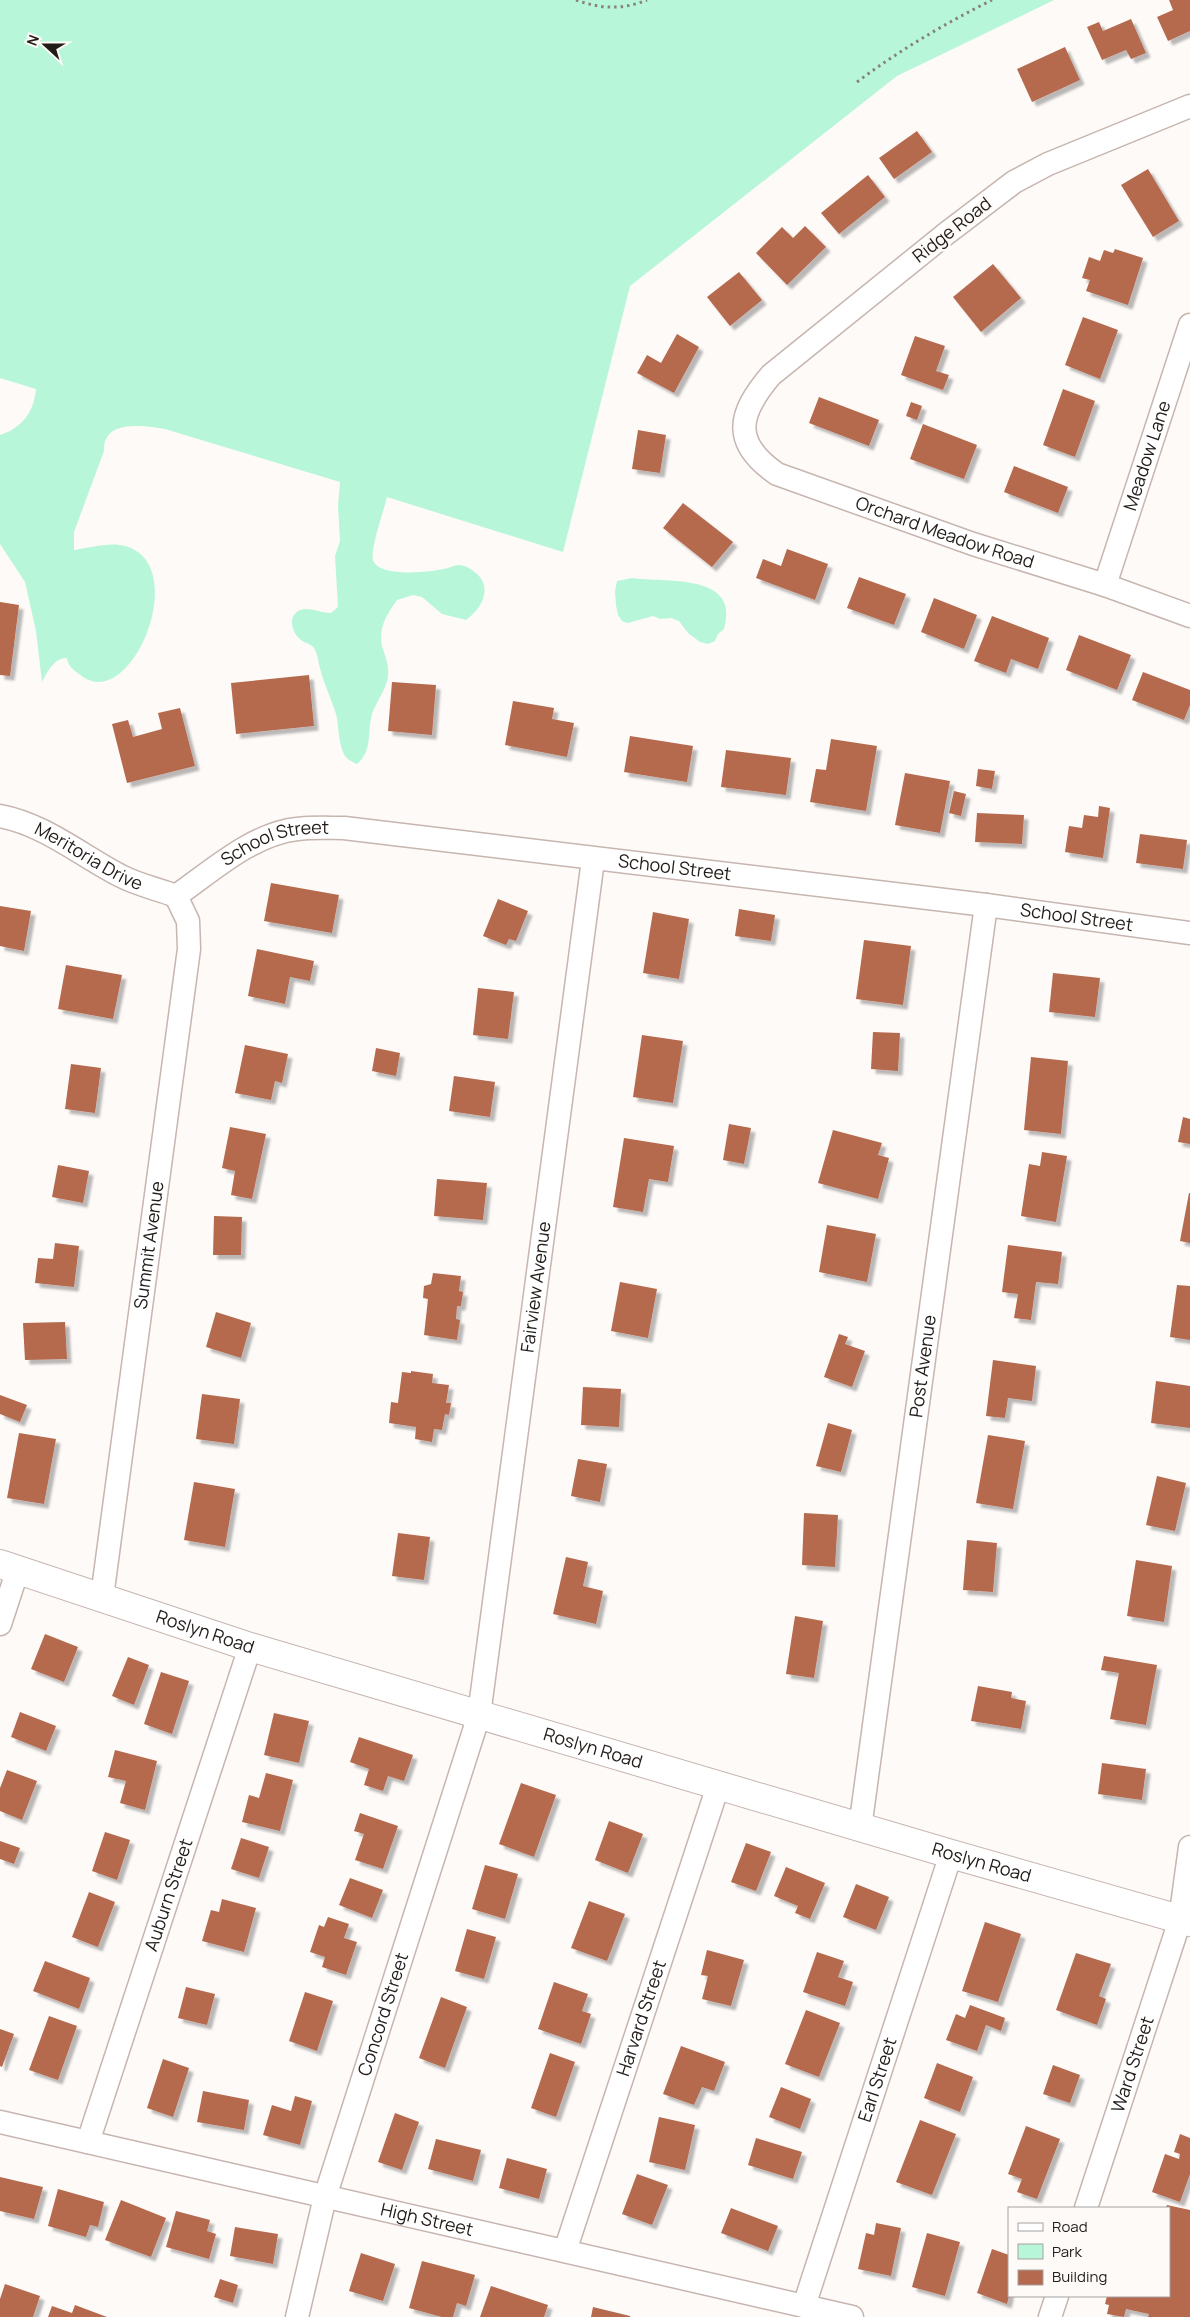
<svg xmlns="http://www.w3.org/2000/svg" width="1190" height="2317" font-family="Manrope,sans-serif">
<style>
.green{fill:#b8f6d9}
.building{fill:#b5694e;filter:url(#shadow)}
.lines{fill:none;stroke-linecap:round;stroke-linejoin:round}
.minor-casing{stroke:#c7b5af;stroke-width:25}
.major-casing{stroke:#c7b5af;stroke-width:30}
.path{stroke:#878280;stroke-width:3;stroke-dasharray:2.5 4;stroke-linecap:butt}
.minor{stroke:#fff;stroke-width:22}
.major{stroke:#fff;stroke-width:28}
.labels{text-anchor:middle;stroke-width:5;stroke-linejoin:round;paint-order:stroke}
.street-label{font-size:18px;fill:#221c19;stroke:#fdfaf8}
</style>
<defs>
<filter id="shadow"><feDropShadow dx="4.5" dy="4.5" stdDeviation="1" flood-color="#0004"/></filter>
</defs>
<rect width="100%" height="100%" fill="#fdfaf8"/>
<g class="green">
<path d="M0,0H1054L897,76L630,286L563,552L387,497C384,510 370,549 373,560C379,578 429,572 444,569C449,568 454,565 459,565C465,565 471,569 476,573C493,587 482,609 466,620L442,614L422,597L413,595L397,600C387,614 378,628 382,646C385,656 389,665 388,676C387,688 376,702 372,714C367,732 373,751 357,764C350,761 346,759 343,752C338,740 339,726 336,714C330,695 321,678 318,659C317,655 315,648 312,646C309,643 304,643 301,640C294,635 288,621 295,614C304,603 320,614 331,613L338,607L335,556L340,541L338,506L340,482L165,429C149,427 115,420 106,439C104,442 104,447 104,451L74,532V550C94,547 120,538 138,552C183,585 129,708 83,677C75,671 68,667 67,658C54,658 48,671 42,682L36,631L25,582L0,544V435C22,428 34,412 36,389L0,378Z"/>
<path d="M632,578C665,583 741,572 724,629L718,634L715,641L708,644L700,642L688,633L679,621L671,618L660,619L653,616L628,623L622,621L618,615L616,605L615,591L617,581Z"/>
</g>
<g class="building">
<path d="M1169,0H1190V31L1168,41L1157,17L1173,10Z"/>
<path d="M1131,19L1146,53L1131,59L1126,50L1102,60L1087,27L1099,22L1103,31Z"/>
<path d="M1065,47L1080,80L1032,102L1017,69Z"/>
<path d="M917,131L932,152L894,179L879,158Z"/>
<path d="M1148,169L1179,221L1153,237L1121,185Z"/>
<path d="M868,175L885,197L839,234L821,213Z"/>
<path d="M805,226L826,247L787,285L756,253L782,227L793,238Z"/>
<path d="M1115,249L1143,258L1128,305L1086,291L1090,280L1082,278L1089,257L1100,261L1104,250L1113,253Z"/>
<path d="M993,264L1021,298L981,332L953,297Z"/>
<path d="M739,272L762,300L730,326L707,297Z"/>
<path d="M1083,317L1118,330L1100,379L1065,365Z"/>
<path d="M677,334L699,347L674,393L637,373L647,355L661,363Z"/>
<path d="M915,336L945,346L936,371L949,375L943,390L901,375Z"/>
<path d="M1063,389L1095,401L1075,457L1043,445Z"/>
<path d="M819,397L879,420L869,446L809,423Z"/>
<path d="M911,402L922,406L917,420L906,416Z"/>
<path d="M923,424L977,445L964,479L910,459Z"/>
<path d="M638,430L666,435L660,473L632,469Z"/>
<path d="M1014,466L1068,487L1058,513L1004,492Z"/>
<path d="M683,503L733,542L712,567L663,528Z"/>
<path d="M787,549L828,564L815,600L756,578L763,559L781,566Z"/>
<path d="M859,577L906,594L894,625L847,608Z"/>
<path d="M934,598L977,615L964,649L921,632Z"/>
<path d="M0,602L19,605L10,676L0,675Z"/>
<path d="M992,616L1049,638L1038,669L1011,659L1006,673L974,661Z"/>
<path d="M1079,635L1131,655L1117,690L1066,670Z"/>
<path d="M1143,672L1190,690V705L1184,720L1132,700Z"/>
<path d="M309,675L314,726L236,734L231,683Z"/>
<path d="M392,682L436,685L432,735L388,731Z"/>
<path d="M513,701L554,708L552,719L574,723L567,757L505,745Z"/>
<path d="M180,708L195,766L127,783L112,724L128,720L133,737L162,729L158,713Z"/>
<path d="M630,736L693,746L687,782L624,772Z"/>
<path d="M831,739L877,746L866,811L810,802L816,769L826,770Z"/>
<path d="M726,750L791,758L786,795L721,787Z"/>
<path d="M978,769L995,771L992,789L976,786Z"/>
<path d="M905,773L950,781L940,833L895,825Z"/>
<path d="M954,791L966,794L961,816L949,813Z"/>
<path d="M1099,806L1110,808L1103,858L1065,852L1069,826L1082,828L1084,815L1098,817Z"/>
<path d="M977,813L1024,815L1022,844L975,842Z"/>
<path d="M1140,834L1187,840L1183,869L1136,863Z"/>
<path d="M271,883L339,895L332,933L264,921Z"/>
<path d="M498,899L528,911L516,941L509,939L506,945L483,936Z"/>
<path d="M0,906L31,911L24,951L0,946Z"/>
<path d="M739,909L775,915L771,941L735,936Z"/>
<path d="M653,912L689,919L679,979L643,973Z"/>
<path d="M864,940L911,946L903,1005L856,999Z"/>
<path d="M257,949L314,961L310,981L290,977L285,1004L248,996Z"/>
<path d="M66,965L122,975L113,1019L58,1009Z"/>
<path d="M1053,973L1100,978L1095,1017L1049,1012Z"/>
<path d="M478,988L514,992L508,1039L473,1035Z"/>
<path d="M873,1032L900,1033L898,1071L871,1069Z"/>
<path d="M642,1035L683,1041L673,1103L633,1097Z"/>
<path d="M245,1045L288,1054L282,1083L275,1081L271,1100L235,1093Z"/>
<path d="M376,1048L400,1053L396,1076L372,1071Z"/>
<path d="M1031,1057L1068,1061L1061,1134L1024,1130Z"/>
<path d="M71,1064L101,1068L95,1113L65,1109Z"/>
<path d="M454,1076L495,1082L490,1117L449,1111Z"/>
<path d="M1183,1117L1190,1119V1144L1178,1142Z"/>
<path d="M729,1124L751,1128L744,1164L723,1160Z"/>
<path d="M230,1127L266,1134L252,1199L231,1195L235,1171L222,1168Z"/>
<path d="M833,1130L882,1143L878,1155L889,1158L878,1199L818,1183Z"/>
<path d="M624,1138L674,1146L668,1182L649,1179L643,1212L613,1207Z"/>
<path d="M1042,1152L1067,1156L1056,1222L1021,1216L1029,1164L1040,1166Z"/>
<path d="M58,1165L89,1171L83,1203L52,1197Z"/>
<path d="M437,1179L487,1183L483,1220L434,1216Z"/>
<path d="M1189,1193H1190V1243L1180,1241Z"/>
<path d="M214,1216L242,1217L241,1255H213Z"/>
<path d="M827,1225L876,1234L867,1282L819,1272Z"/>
<path d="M55,1243L79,1246L74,1287L35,1283L38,1258L53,1259Z"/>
<path d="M1008,1245L1062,1252L1058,1284L1036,1282L1031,1320L1014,1318L1018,1294L1002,1292Z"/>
<path d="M433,1273L461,1276L459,1291L463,1292L461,1306H457L456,1319L460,1320L457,1340L424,1335L428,1299L423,1298L424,1286L431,1284Z"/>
<path d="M620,1282L657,1289L648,1338L611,1331Z"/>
<path d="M1177,1285L1190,1286V1340L1170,1337Z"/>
<path d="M216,1312L251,1323L241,1358L206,1347Z"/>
<path d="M65,1322L67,1359L25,1360L23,1323Z"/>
<path d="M839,1334L848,1337L845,1344L865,1351L852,1387L824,1377Z"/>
<path d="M993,1360L1036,1366L1032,1401L1008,1398L1005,1418L986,1416Z"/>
<path d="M411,1371L433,1374L432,1383L449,1385L446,1403H451L449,1415L445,1414L442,1430L434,1429L432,1442L415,1439L416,1427L389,1423L391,1402L398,1403L402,1372L411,1373Z"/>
<path d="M1156,1381L1190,1386V1428L1151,1423Z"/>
<path d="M583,1387L621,1389L619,1427L581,1425Z"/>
<path d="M202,1394L240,1399L234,1444L196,1439Z"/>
<path d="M0,1395L27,1405L20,1422L0,1414Z"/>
<path d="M828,1423L852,1430L841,1472L816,1466Z"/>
<path d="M19,1433L56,1439L44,1504L7,1498Z"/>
<path d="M988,1435L1025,1441L1013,1509L976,1503Z"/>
<path d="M578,1459L607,1464L600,1502L571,1496Z"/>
<path d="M1157,1476L1186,1483L1175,1531L1146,1525Z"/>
<path d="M194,1482L235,1489L225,1547L184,1540Z"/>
<path d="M804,1513L838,1515L835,1567L802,1565Z"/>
<path d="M398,1533L430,1537L424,1580L392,1576Z"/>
<path d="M967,1540L997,1543L993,1592L963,1590Z"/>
<path d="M566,1557L588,1562L583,1586L603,1591L596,1624L553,1614Z"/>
<path d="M1136,1560L1172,1566L1164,1622L1127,1616Z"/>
<path d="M795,1616L823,1621L814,1678L786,1674Z"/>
<path d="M45,1634L78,1647L64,1682L31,1669Z"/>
<path d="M1104,1656L1157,1665L1146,1725L1110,1719L1119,1673L1101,1670Z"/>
<path d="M128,1657L149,1665L134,1705L112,1696Z"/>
<path d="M161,1672L189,1681L172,1734L144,1724Z"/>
<path d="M978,1686L1012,1692L1011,1698L1026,1701L1021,1729L971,1721Z"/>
<path d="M20,1712L56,1726L46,1751L11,1737Z"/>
<path d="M274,1713L309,1721L299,1763L264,1755Z"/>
<path d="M359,1737L413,1755L404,1781L388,1776L383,1791L364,1785L369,1769L350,1762Z"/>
<path d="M115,1750L157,1761L145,1810L120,1803L126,1781L108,1777Z"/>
<path d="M1102,1763L1146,1769L1142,1800L1098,1794Z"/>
<path d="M7,1770L37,1781L22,1820L0,1811V1788Z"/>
<path d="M266,1773L293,1780L280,1831L242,1822L249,1795L259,1798Z"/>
<path d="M521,1783L556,1795L534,1857L499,1844Z"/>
<path d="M360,1813L398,1826L383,1869L355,1860L364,1834L354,1831Z"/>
<path d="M609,1821L643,1834L628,1873L595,1860Z"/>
<path d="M105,1832L130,1840L117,1880L92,1871Z"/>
<path d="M241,1838L269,1847L259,1878L231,1869Z"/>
<path d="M0,1841L20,1848L14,1864L0,1859Z"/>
<path d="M746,1843L771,1852L756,1891L731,1882Z"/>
<path d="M485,1865L518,1874L505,1919L472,1909Z"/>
<path d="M786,1867L825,1883L810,1919L795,1913L798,1906L774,1896Z"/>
<path d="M350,1878L383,1890L372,1918L339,1905Z"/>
<path d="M856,1884L889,1897L876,1930L843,1917Z"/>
<path d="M89,1892L115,1902L98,1947L72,1937Z"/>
<path d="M222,1899L256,1908L244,1952L202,1941L211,1910L219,1912Z"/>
<path d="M589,1901L625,1914L607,1961L571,1948Z"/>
<path d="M328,1917L349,1924L344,1938L357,1942L346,1975L322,1967L325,1957L310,1952L319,1925L324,1927Z"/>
<path d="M985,1922L1021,1934L998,2002L962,1991Z"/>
<path d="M467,1929L496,1937L484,1979L455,1971Z"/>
<path d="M707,1950L744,1960L731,2006L702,1999L708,1976L701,1975Z"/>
<path d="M817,1952L844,1961L838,1977L853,1982L845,2006L803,1992Z"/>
<path d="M1076,1953L1111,1964L1099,1996L1106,1999L1097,2025L1056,2010Z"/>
<path d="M45,1961L90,1978L79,2009L33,1991Z"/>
<path d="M554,1982L588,1994L582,2011L591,2014L581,2044L538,2029Z"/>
<path d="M186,1987L215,1994L207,2025L178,2018Z"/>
<path d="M305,1992L333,2001L317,2051L289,2041Z"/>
<path d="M441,1997L467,2007L445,2068L419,2058Z"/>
<path d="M970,2005L1005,2018L1001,2031L986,2025L977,2051L946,2040L956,2014L965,2018Z"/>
<path d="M806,2010L840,2023L819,2077L785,2064Z"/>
<path d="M49,2016L77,2026L58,2080L29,2070Z"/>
<path d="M0,2029L14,2034L2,2067L0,2066Z"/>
<path d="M681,2046L725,2062L714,2091L702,2087L694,2105L663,2094Z"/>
<path d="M550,2053L575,2062L556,2117L531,2108Z"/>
<path d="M163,2059L189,2068L173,2117L147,2108Z"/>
<path d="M937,2063L973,2077L960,2112L924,2098Z"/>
<path d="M1053,2065L1080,2075L1070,2103L1043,2094Z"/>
<path d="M781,2087L811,2099L800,2129L769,2117Z"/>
<path d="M203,2091L249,2100L244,2130L197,2122Z"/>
<path d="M295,2096L312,2101L300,2145L263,2135L272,2105L291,2111Z"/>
<path d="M395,2113L419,2122L402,2170L378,2162Z"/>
<path d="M659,2117L695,2125L685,2170L649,2162Z"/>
<path d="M920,2120L956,2134L932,2195L896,2182Z"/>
<path d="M1026,2126L1060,2139L1037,2199L1017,2192L1022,2179L1008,2174Z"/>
<path d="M1180,2134L1190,2138V2174L1180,2202L1152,2192L1165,2154L1179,2159L1180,2154L1174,2152Z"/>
<path d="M756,2138L802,2152L793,2179L748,2165Z"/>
<path d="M436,2139L481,2150L473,2181L428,2169Z"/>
<path d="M507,2158L547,2169L539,2199L499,2188Z"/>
<path d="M637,2174L668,2185L652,2225L622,2214Z"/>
<path d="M0,2177L43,2187L34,2219L0,2211Z"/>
<path d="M58,2189L104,2202L98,2227L90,2225L86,2237L48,2226Z"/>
<path d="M121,2200L166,2218L151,2257L105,2240Z"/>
<path d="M1167,2205L1190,2210V2317H1148L1149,2314L1126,2309L1124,2317L1107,2314L1109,2305L1105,2304L1107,2296H1169V2208H1166Z"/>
<path d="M731,2208L778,2226L768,2251L721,2233Z"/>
<path d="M176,2211L210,2220L207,2231L216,2234L209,2259L166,2247Z"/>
<path d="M876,2223L901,2228L891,2276L858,2269L866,2233L874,2235Z"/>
<path d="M235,2227L278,2234L273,2264L230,2256Z"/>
<path d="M927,2233L960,2242L945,2296L912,2287Z"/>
<path d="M992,2249L1009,2255V2296L1007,2304L977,2293Z"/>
<path d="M361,2253L395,2264L383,2301L349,2291Z"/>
<path d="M422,2261L475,2275L466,2306L457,2303L453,2317H442L409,2308Z"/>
<path d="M220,2279L238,2285L233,2303L214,2297Z"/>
<path d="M5,2284L40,2296L33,2317H0V2299Z"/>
<path d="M491,2286L548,2305L544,2317H480Z"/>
<path d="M75,2305L107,2317H48L52,2306L72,2313Z"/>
<path d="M593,2307L630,2316V2317H591Z"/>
</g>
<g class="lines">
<defs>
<g id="minor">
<path id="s1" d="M1190,106L1048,164L1014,182L947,233L771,375C738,414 731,442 777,474L973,544L1105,585L1190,616"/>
<path id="s2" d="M1105,585L1190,325"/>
<path id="s3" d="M0,816C44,824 82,856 121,876C138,885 158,889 176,896"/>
<path id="s4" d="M176,896C212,871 252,834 297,829C312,827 328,828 344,828L986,905L1190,933"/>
<path id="s5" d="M102,1597L189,949L188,921L176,896"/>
<path d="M0,1624L18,1569"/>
<path id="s6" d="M860,1828L986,905"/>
<path id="s7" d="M0,2122L852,2317"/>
<path id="s8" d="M88,2142L250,1647"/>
<path id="s9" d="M1086,2208L1180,1920L1190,1847"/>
<path id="s10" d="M565,2251L718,1786"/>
<path id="s11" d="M804,2306L951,1854"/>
<path id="s12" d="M297,2317L325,2197L479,1715L593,860"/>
<path d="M1050,2317L1057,2296"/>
</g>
<g id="major">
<path id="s13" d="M0,1564L250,1647L951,1854L1190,1922"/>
</g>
</defs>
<use href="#minor" class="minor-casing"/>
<use href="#major" class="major-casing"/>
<g class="path">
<path d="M576,0C601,9 622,10 647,0"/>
<path d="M857,82C900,50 944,24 992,0"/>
</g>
<use href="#minor" class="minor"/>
<use href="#major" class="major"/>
</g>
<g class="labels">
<g class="street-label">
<text transform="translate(952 230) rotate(-38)" y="6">Ridge Road</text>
<text dy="6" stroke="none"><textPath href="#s2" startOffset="136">Meadow Lane</textPath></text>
<text dy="6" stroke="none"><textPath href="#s1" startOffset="799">Orchard Meadow Road</textPath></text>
<text dy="6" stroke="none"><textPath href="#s4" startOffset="115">School Street</textPath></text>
<text dy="6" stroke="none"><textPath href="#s3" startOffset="98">Meritoria Drive</textPath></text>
<text dy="6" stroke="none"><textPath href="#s4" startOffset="520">School Street</textPath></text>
<text dy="6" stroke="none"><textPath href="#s4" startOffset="925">School Street</textPath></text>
<text dy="6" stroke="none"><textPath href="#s5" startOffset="355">Summit Avenue</textPath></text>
<text dy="6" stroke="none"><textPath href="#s12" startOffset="1061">Fairview Avenue</textPath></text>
<text dy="6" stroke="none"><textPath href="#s6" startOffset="466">Post Avenue</textPath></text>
<text dy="6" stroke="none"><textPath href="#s13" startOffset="216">Roslyn Road</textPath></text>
<text dy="6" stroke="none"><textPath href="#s13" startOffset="621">Roslyn Road</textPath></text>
<text dy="6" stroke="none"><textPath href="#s13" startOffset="1026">Roslyn Road</textPath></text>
<text dy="6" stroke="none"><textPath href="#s8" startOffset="260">Auburn Street</textPath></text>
<text dy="6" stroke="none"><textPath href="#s12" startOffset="315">Concord Street</textPath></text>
<text dy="6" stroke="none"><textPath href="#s10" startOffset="245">Harvard Street</textPath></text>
<text dy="6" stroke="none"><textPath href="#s9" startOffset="151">Ward Street</textPath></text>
<text dy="6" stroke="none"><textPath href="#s11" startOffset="238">Earl Street</textPath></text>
<text dy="6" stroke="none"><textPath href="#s7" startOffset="438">High Street</textPath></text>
</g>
</g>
<rect x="1008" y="2207" width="162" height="90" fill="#fdfaf8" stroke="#a5a19f"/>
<rect x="1018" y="2223" width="25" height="8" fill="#ffffff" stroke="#a5a19f"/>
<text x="1052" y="2232" font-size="15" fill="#221c19">Road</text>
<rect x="1018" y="2244" width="25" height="15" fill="#b8f6d9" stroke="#a5a19f"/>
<text x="1052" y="2257" font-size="15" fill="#221c19">Park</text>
<rect x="1018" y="2270" width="25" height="15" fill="#b5694e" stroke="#a5a19f"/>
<text x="1052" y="2282" font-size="15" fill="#221c19">Building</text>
<g transform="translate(45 45) rotate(291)" stroke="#fdfaf8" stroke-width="4" paint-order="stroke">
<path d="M0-4L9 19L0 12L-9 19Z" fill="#221c19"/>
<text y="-8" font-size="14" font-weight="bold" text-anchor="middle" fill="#221c19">N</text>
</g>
</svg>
